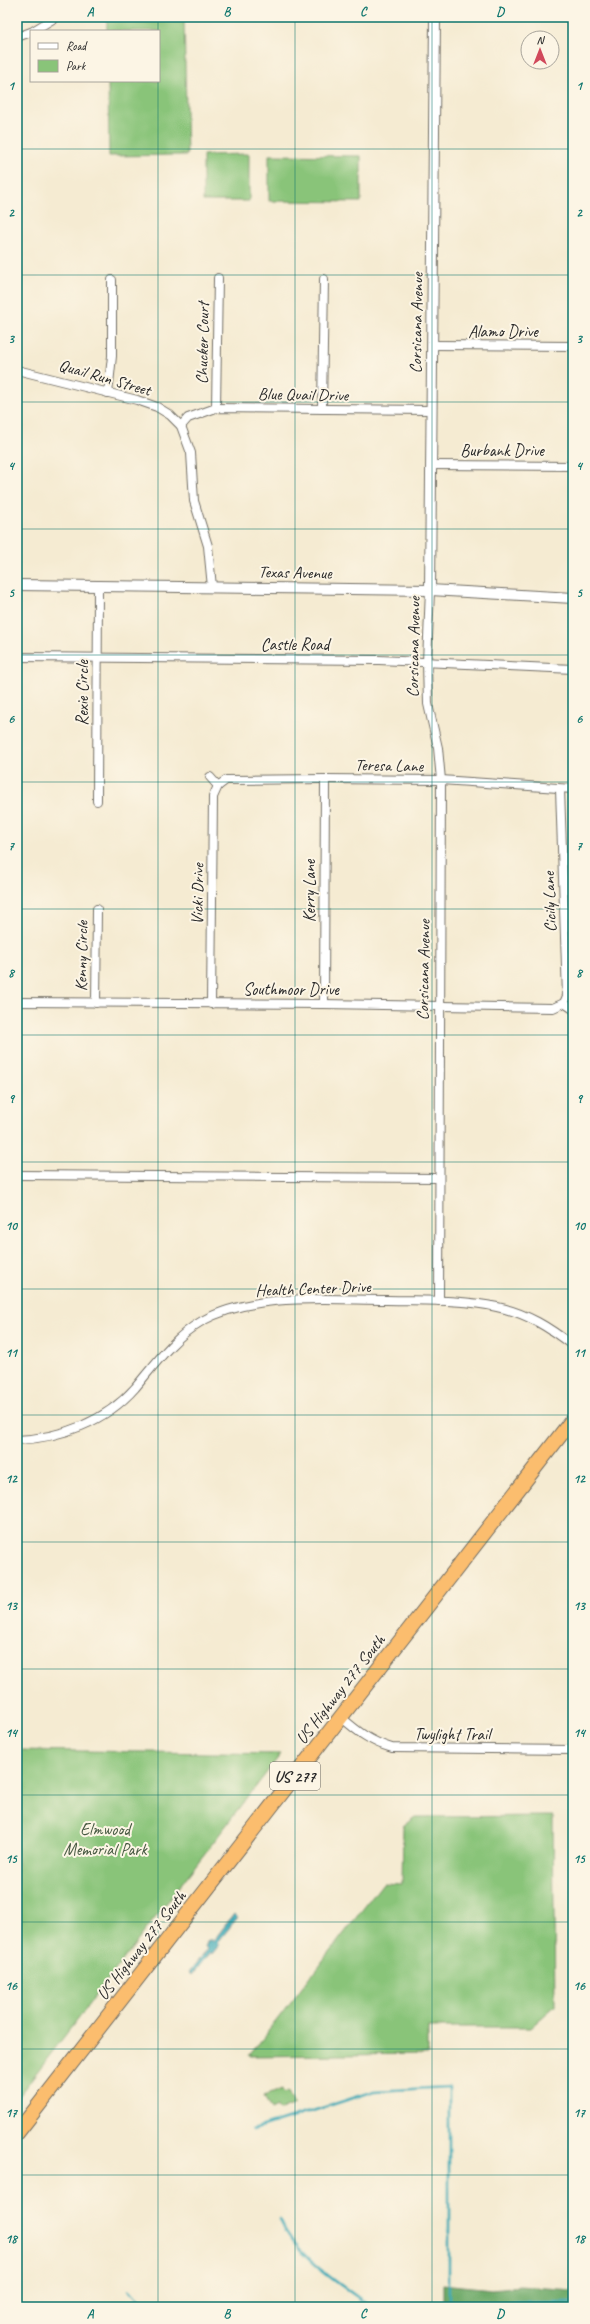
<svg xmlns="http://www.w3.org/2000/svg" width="590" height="2324" font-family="Caveat,sans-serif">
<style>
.green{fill:#89c479;stroke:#5a7852}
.forest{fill:#6eaa69;stroke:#4c6a4a}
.water{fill:#3aaab8;stroke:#326a72}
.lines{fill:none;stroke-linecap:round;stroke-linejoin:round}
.stream{stroke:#3aaab8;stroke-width:2.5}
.minor-casing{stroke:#726e65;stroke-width:10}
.tertiary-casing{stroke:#726e65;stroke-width:12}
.trunk-casing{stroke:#726e65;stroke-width:16}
.minor{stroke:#fff;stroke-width:8}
.tertiary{stroke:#fff;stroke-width:10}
.trunk{stroke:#fbbd6e;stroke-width:14}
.grid{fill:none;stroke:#0f766e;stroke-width:1;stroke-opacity:0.55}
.labels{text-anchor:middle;stroke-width:4;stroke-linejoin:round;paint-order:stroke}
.shield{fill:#fcf5e5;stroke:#6a6863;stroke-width:1}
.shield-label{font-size:16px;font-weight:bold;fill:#2b2b2b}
.street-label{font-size:17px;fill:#2b2b2b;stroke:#fcf5e5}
.park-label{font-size:17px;fill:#475942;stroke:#fcf5e5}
.neatline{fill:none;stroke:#0f766e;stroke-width:1.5}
.grid-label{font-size:13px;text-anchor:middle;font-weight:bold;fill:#0f766e}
</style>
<rect width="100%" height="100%" fill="#fcf5e5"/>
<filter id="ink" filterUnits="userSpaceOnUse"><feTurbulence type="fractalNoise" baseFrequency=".025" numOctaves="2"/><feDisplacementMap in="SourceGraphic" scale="8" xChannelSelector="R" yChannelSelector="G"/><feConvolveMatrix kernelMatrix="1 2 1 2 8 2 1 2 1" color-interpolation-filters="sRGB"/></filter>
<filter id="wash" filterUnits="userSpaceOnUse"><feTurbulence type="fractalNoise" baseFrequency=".012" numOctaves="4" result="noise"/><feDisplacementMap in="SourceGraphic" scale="16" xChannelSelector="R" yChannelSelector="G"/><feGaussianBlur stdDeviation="0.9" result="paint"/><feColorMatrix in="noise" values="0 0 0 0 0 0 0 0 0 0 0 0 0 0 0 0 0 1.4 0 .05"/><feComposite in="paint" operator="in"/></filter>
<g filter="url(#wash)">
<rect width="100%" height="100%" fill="#f5ebd2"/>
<g class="green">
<path d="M107,17H184L187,155L109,156L108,81H159V31H107Z"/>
<path d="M249,154V201H203V155Z"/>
<path d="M269,155L361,156V202L269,201Z"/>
<path d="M17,1750L281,1754L17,2098Z"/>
<path d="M553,1816L555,2006L531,2027H428V2054L249,2056L383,1883L402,1884L403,1826L415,1817Z"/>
<path d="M282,2089L283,2093L288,2091L294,2104L279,2111L277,2107L271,2110L264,2096Z"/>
</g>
<path class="forest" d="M443,2284L492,2289L520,2286L573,2290V2307H443Z"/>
<path class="water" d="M234,1914L238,1917L218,1942L220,1944L212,1954L210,1952L192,1975L189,1972L207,1949L205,1947L208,1940H214Z"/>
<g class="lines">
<g class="stream">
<path d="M253,2130L375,2091L449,2087V2304"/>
<path d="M280,2220C296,2258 339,2283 371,2307"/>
<path d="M130,2290L145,2307"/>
<path d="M413,2307L427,2304L573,2302"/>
</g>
</g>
</g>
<g filter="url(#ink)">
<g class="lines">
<defs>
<g id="minor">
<path d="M33,31L56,17"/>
<path d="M17,37L31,32"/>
<path d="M432,345L573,346"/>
<path d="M17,370L137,400L157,407L170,415L181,426L191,453L194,501L208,546L212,587"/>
<path d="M108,393L112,356V280"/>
<path d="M216,408L218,278"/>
<path d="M322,409L324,279"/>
<path d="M181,426L188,418L216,408L431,410"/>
<path d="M431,465L573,466"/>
<path d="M430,590L427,662L428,704L438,748L441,780L439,1301"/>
<path d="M17,657L379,660L573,669"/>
<path d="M210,777L218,786L226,780L325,779L441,780L573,789"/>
<path d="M560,789L567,996L564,1003L573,1009"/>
<path d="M97,801L98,585"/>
<path d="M17,1002L324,1004L553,1008L564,1003"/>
<path d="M96,1003L97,909"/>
<path d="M211,1004L213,797L218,786"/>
<path d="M324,1004L325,779"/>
<path d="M17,1175L438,1178"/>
<path d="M17,1440C61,1438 105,1422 135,1388C155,1364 174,1337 202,1321C254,1292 330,1300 387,1300C424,1301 461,1299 497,1307C527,1313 550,1328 573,1346"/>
<path d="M341,1717C358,1732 371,1742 392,1748L573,1750"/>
</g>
<g id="tertiary">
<path d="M17,585L430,590L573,598"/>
<path d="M430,590L435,17"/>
</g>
<path id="trunk" d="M17,2133L573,1419"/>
</defs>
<use href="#minor" class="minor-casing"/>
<use href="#tertiary" class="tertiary-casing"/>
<use href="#trunk" class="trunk-casing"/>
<use href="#minor" class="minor"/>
<use href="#tertiary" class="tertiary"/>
<use href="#trunk" class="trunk"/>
</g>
</g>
<path class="grid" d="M158,17V31M295,17V2307M432,17V2307M158,81V2307M17,149H573M17,275H573M17,402H573M17,529H573M17,655H573M17,782H573M17,909H573M17,1035H573M17,1162H573M17,1289H573M17,1415H573M17,1542H573M17,1669H573M17,1795H573M17,1922H573M17,2049H573M17,2175H573"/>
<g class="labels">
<rect class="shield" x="270" y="1762" width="50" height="28" rx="3"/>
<g class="shield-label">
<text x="295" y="1782">US 277</text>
</g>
<g class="street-label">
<text transform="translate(416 323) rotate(-89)" y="6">Corsicana Avenue</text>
<text x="503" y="337">Alamo Drive</text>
<text transform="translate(202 343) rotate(-89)" y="6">Chucker Court</text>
<text transform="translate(105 377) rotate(16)" y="6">Quail Run Street</text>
<text transform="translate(303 394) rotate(1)" y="6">Blue Quail Drive</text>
<text x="502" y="456">Burbank Drive</text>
<text transform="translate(295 572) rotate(1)" y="6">Texas Avenue</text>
<text x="295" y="650">Castle Road</text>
<text transform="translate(413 647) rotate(-89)" y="6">Corsicana Avenue</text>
<text transform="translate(82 693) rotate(-90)" y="6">Rexie Circle</text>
<text transform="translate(389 765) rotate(1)" y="6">Teresa Lane</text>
<text transform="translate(309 891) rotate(-90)" y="6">Kerry Lane</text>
<text transform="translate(197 894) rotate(-89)" y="6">Vicki Drive</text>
<text transform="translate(549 902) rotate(-92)" y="6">Cicily Lane</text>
<text transform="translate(81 956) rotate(-89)" y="6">Kenny Circle</text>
<text transform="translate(423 970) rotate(-89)" y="6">Corsicana Avenue</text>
<text x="291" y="995">Southmoor Drive</text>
<text transform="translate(313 1288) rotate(-2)" y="6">Health Center Drive</text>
<text transform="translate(340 1689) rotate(-52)" y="6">US Highway 277 South</text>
<text x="452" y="1740">Twylight Trail</text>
<text transform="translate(141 1945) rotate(-52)" y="6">US Highway 277 South</text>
</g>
<g class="park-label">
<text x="105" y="1835">Elmwood<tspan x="105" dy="20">Memorial Park</tspan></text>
</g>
</g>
<rect width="590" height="2324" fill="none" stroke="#fcf5e5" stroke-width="44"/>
<rect x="30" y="30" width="130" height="52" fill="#fcf5e5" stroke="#a8a49b"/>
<rect x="38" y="43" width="20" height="6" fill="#ffffff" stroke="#a8a49b"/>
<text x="66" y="50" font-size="12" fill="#2b2b2b">Road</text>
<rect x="38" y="60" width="20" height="12" fill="#89c479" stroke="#a8a49b"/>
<text x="66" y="70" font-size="12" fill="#2b2b2b">Park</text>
<g transform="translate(540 50)"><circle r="19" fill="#fcf5e5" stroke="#a8a49b"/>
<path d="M0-3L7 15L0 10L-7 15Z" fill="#d1495b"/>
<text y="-6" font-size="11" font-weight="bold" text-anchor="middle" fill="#2b2b2b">N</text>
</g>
<rect x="22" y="22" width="546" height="2280" class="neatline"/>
<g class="grid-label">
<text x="90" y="16">A</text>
<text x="227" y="16">B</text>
<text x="363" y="16">C</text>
<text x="500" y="16">D</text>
<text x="11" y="90">1</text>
<text x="579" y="90">1</text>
<text x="11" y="217">2</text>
<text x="579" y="217">2</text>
<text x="11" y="343">3</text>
<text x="579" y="343">3</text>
<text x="11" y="470">4</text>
<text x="579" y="470">4</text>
<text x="11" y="597">5</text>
<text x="579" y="597">5</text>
<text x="11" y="723">6</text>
<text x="579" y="723">6</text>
<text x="11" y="850">7</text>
<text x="579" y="850">7</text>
<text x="11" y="977">8</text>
<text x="579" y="977">8</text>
<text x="11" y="1103">9</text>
<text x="579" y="1103">9</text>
<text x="11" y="1230">10</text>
<text x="579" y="1230">10</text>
<text x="11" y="1357">11</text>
<text x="579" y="1357">11</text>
<text x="11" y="1483">12</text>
<text x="579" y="1483">12</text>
<text x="11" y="1610">13</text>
<text x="579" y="1610">13</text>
<text x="11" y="1737">14</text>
<text x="579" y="1737">14</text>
<text x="11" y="1863">15</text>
<text x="579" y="1863">15</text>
<text x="11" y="1990">16</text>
<text x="579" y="1990">16</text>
<text x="11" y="2117">17</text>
<text x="579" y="2117">17</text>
<text x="11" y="2243">18</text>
<text x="579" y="2243">18</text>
<text x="90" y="2318">A</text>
<text x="227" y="2318">B</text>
<text x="363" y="2318">C</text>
<text x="500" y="2318">D</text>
</g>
</svg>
